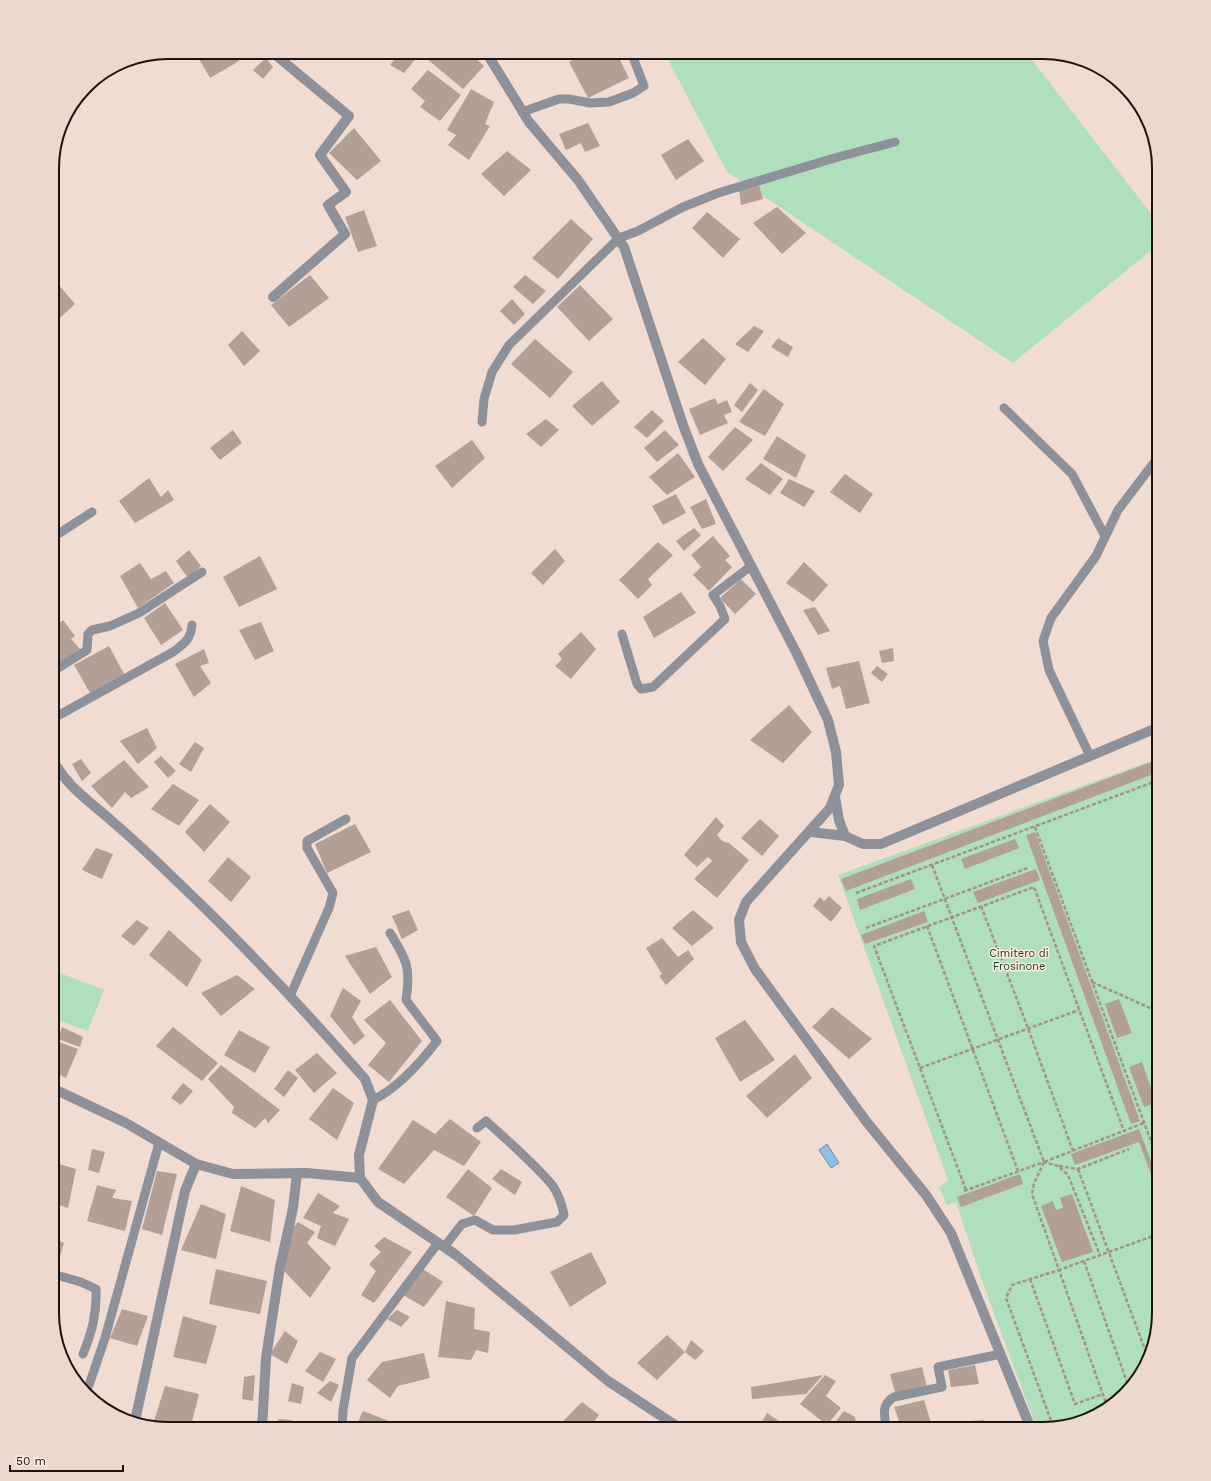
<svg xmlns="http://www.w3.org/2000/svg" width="1211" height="1481" font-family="'Work Sans',sans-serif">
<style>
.green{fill:#b0dfbb}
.water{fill:#91bfe9;stroke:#6e8ca8}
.building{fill:#b29f95}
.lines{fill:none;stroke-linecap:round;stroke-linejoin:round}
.path{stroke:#a3938b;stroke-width:2.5;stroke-dasharray:4 2;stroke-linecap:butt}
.service{stroke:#8d9199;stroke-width:9}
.minor{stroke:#8d9199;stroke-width:10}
.labels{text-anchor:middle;stroke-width:3;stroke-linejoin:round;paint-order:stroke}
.park-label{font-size:11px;fill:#094622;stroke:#ffe9df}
.rim{fill:none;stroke:#1b1410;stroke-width:2}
</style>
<rect width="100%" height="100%" fill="#f1dcd2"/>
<g class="green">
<path d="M664,52H1026L1159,224V244L1013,363L727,172Z"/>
<path d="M1159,758V1313L1147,1364L1108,1409L1043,1429H1037L986,1292L956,1202L947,1205L939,1188L948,1180L838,875Z"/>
<path d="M52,970L104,990L88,1031L52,1018Z"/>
</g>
<path class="water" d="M827,1144L839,1163L831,1168L819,1150Z"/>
<g class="building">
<path d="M195,52H232L239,61L210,78Z"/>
<path d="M286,52H305L294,61Z"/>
<path d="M401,52H407L417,57L404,73L390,65Z"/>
<path d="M422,52H469L484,66L463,89L421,54Z"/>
<path d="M588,52H616L629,78L588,98L569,62Z"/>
<path d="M706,52H721V53L707,55Z"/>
<path d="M266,58L273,67L263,79L253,70Z"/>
<path d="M428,70L461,95L440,121L420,107L425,101L411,89Z"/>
<path d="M471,89L494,102L485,124L490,126L469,160L448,145L456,135L447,130Z"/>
<path d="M588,123L600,146L585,152L581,143L566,150L559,134Z"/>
<path d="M354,128L381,161L357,180L329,153Z"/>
<path d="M688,139L704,161L676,180L661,155Z"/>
<path d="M507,151L531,170L504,196L481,174Z"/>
<path d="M759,185L763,199L741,205L739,190Z"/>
<path d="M777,207L806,233L782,254L753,223Z"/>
<path d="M364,210L377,246L358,252L345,217Z"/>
<path d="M707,212L740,239L723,258L692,228Z"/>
<path d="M571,219L593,239L558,279L532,258Z"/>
<path d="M310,275L329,298L289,327L271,305Z"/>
<path d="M525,275L546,291L533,304L513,287Z"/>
<path d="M52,277L75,304L52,325Z"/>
<path d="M580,285L613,319L589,341L557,307Z"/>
<path d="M512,299L525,314L514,325L500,311Z"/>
<path d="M754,326L764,331L748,352L735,344Z"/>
<path d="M242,331L260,351L244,366L228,345Z"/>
<path d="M703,338L726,359L705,385L678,362Z"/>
<path d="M778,338L793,347L788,357L771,347Z"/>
<path d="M535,339L573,372L550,398L511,364Z"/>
<path d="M602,381L620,402L592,426L572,406Z"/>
<path d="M750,383L758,390L742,412L734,405Z"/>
<path d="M764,389L784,404L765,436L739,422Z"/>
<path d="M715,398L718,404L727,400L732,412L724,415L728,423L700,435L689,409Z"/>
<path d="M652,410L664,421L647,438L634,427Z"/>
<path d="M546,419L559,430L541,447L526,434Z"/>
<path d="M735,427L753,440L723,471L708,457Z"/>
<path d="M233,430L242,443L220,460L210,448Z"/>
<path d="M665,430L679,445L657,462L644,448Z"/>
<path d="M777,436L806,455L796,478L763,459Z"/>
<path d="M472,440L485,458L452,488L435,466Z"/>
<path d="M678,453L695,477L667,495L649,477Z"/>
<path d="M761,463L783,479L770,495L745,479Z"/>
<path d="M845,474L873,494L860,513L830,492Z"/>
<path d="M149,478L161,497L168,490L174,500L135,523L119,501Z"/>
<path d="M789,479L815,491L804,507L780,493Z"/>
<path d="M676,494L686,513L663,525L652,506Z"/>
<path d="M706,499L716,524L702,529L690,507Z"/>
<path d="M694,528L701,535L684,551L676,541Z"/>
<path d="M713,536L730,556L725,560L732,567L709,591L693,575L701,567L691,555Z"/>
<path d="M658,542L673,555L648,579L652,585L638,599L619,580Z"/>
<path d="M555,549L565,561L543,585L531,573Z"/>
<path d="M189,550L201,566L188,578L176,561Z"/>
<path d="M260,556L277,589L239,607L223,577Z"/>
<path d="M804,562L828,585L813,602L786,583Z"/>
<path d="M140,563L151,579L166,571L174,583L138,608L120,576Z"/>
<path d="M741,579L756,594L735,614L720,598Z"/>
<path d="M681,592L696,613L654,638L643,617Z"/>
<path d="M165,603L183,630L161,645L144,618Z"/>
<path d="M815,607L830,631L818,635L803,610Z"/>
<path d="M63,620L75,636L71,639L80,649L52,670V629Z"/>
<path d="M261,622L274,651L255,660L239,630Z"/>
<path d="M581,632L596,649L571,679L555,666L562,659L558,654Z"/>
<path d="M109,646L124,674L90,693L74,665Z"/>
<path d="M893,648L894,661L882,663L879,651Z"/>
<path d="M204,649L209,663L200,666L211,683L194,697L175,664Z"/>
<path d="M859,661L870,703L846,709L840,686L832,689L826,668Z"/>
<path d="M877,666L888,674L882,682L871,673Z"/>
<path d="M789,705L812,732L783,763L750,740Z"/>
<path d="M147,728L157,748L138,764L120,741Z"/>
<path d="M195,742L204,748L191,772L179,764Z"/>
<path d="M161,756L176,771L168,778L154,762Z"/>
<path d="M81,759L91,773L82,781L72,764Z"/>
<path d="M1159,759V772L846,891L841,879Z"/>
<path d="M124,760L149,787L131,798L125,792L112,808L91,786Z"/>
<path d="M173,784L199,800L179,826L151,809Z"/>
<path d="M210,804L230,822L204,852L185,832Z"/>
<path d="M716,817L724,826L717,835L722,841L729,843L749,860L717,898L694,879L712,861L708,857L697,867L684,855Z"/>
<path d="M760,819L779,836L762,856L741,838Z"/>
<path d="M355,824L371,852L327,873L315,844Z"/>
<path d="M1035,832L1140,1121L1131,1124L1026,835Z"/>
<path d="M1015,839L1019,848L965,869L961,859Z"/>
<path d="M96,848L113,854L102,879L82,870Z"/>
<path d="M228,857L251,877L231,902L208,881Z"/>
<path d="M1036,869L1040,880L978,903L973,892Z"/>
<path d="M911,879L915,889L860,910L857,899Z"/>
<path d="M829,896L842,908L831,922L813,906L820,897L824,901Z"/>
<path d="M409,910L418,930L402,939L392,916Z"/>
<path d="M693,910L714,928L692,946L672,928Z"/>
<path d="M924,911L928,922L865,944L861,935Z"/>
<path d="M137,920L149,928L134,946L121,936Z"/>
<path d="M169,930L202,960L187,987L149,955Z"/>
<path d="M662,938L678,957L688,950L694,959L666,985L659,976L662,974L646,948Z"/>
<path d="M376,947L392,977L370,994L345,956Z"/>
<path d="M237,975L255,989L221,1016L201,993Z"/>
<path d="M343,988L361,1001L352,1017L365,1036L354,1045L330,1016Z"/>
<path d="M1119,999L1132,1033L1117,1038L1105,1004Z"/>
<path d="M390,1000L422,1041L389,1082L368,1065L386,1043L364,1020Z"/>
<path d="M832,1007L872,1039L849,1059L812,1027Z"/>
<path d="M745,1020L775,1060L740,1082L715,1038Z"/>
<path d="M62,1027L83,1037L80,1047L58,1039Z"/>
<path d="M173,1027L218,1063L202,1081L156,1046Z"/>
<path d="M239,1030L270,1047L255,1073L224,1055Z"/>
<path d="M54,1040L78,1049L66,1078L52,1071V1044Z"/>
<path d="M317,1053L337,1073L314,1093L295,1070Z"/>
<path d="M795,1054L812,1078L767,1118L746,1096Z"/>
<path d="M1142,1062L1156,1103L1144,1107L1129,1067Z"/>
<path d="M221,1065L280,1110L268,1123L265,1118L255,1128L232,1113L234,1107L208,1079Z"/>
<path d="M288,1070L298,1078L284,1097L274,1089Z"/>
<path d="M183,1083L193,1091L181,1105L171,1098Z"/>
<path d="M333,1088L354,1103L337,1140L309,1119Z"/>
<path d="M450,1119L481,1142L464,1166L434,1150L404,1184L378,1169L413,1120L435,1134Z"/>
<path d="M1139,1129L1159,1183V1195L1139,1142L1075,1165L1071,1154Z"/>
<path d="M1159,1136V1150L1154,1137Z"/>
<path d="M92,1149L105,1152L99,1173L88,1170Z"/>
<path d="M52,1162L76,1169L68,1208L52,1203Z"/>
<path d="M468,1169L492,1188L474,1216L446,1197Z"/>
<path d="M501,1169L522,1182L515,1195L492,1179Z"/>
<path d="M157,1171L177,1174L162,1235L142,1229Z"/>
<path d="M1020,1174L1023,1184L961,1207L957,1197Z"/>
<path d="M97,1185L116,1190L112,1198L132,1201L125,1231L87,1221Z"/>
<path d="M241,1186L275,1200L270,1242L230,1231Z"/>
<path d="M318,1193L340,1206L333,1213L349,1219L335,1246L317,1238L321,1226L303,1218Z"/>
<path d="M1072,1194L1093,1252L1062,1262L1041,1206L1053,1201L1056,1210L1063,1208L1060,1198Z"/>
<path d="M201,1204L226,1214L216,1259L181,1250Z"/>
<path d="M298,1222L315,1232L307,1243L331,1268L310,1298L283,1270L291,1230Z"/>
<path d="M384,1237L412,1252L374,1303L361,1295L376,1271L369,1264L381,1252L374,1246Z"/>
<path d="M52,1238L64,1243L59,1259L52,1258Z"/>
<path d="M591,1252L607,1283L570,1307L550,1272Z"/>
<path d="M216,1269L267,1281L260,1314L209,1304Z"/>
<path d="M423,1269L443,1282L424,1307L401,1294Z"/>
<path d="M446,1301L475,1308L474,1329L490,1332L488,1353L476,1350L471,1360L438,1357Z"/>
<path d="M52,1307L59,1309L55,1322L52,1313Z"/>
<path d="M122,1309L148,1316L137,1346L110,1338Z"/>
<path d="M397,1310L410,1317L401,1327L387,1319Z"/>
<path d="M183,1316L217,1326L206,1364L173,1357Z"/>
<path d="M285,1331L298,1341L287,1364L270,1354Z"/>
<path d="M667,1335L685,1352L657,1380L637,1363Z"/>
<path d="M691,1340L704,1351L695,1360L685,1352Z"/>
<path d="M320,1352L336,1359L323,1382L305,1371Z"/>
<path d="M424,1353L430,1378L398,1386L390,1398L367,1380L382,1362Z"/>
<path d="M975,1365L979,1384L951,1387L948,1370Z"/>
<path d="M922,1367L927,1387L896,1396L890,1374Z"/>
<path d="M255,1375L253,1401L242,1399L244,1377Z"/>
<path d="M823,1375L806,1394L752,1399L751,1387Z"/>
<path d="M825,1375L836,1381L826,1396L841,1408L827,1425L800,1404Z"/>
<path d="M330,1381L339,1385L331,1402L317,1393Z"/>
<path d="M292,1383L304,1387L301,1404L288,1401Z"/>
<path d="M165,1386L199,1394L190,1429H179L153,1424Z"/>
<path d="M924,1400L933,1429H902L894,1407Z"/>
<path d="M582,1402L599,1415L588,1429H566L560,1424Z"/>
<path d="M363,1411L389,1421L387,1429H355Z"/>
<path d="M844,1411L855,1417L857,1429H830Z"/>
<path d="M767,1413L791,1429H758Z"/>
<path d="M278,1419L292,1420L290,1429H275Z"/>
<path d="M984,1420L986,1429H971L969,1421Z"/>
<path d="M220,1422L240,1427L239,1429H218Z"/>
</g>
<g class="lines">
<g class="path">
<path d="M1035,827L1159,1163"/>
<path d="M932,865L1044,1162L1144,1123"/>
<path d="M856,893L1159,780"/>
<path d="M981,906L1028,1028L1073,1151"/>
<path d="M927,926L1018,1171"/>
<path d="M866,928L1028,868"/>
<path d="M1092,982L1159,1012"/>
<path d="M920,1068L1079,1010"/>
<path d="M1044,1162L1034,1183L1032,1194L1059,1270L1153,1236"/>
<path d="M1059,1166L1078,1169L1129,1149"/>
<path d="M1078,1169L1148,1358"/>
<path d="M966,1190L874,946L1034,887L1124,1131"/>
<path d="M964,1191L1044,1162L1058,1166L1068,1175L1100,1255"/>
<path d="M1084,1261L1128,1385"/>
<path d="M1030,1279L1075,1404L1103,1394"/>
<path d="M1077,1419L1111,1405"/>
<path d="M1053,1426L1006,1298L1012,1285L1059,1270L1108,1409"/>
</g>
<g class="service">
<path d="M522,112L559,99H569L590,103L609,102L633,93L644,86L631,52"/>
<path d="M1004,408L1072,474L1105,536"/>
<path d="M482,422L484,399L492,372L509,345L619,238L638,231L683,207L718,193L838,157L895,142"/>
<path d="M52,538L92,512"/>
<path d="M622,634L637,684L641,689L653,687L725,619L720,606L713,595L751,566"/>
<path d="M52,672L87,650L88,634L92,630L110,626L139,613L202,572"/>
<path d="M52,719L173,652C184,644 191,639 192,625"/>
<path d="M1090,756L1049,670L1043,641L1051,618L1096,556L1118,510L1159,456"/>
<path d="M290,996L329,908L333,893L307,848V841L346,819"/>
<path d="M373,1100C398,1088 420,1063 437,1041L406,1000C411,968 407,960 390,933"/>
<path d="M444,1247L462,1224L475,1220L493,1230H514L557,1222L564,1215C562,1205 559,1195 553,1186C534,1163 508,1141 486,1121L477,1128"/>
<path d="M52,1274L81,1282L96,1289C97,1313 92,1332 83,1354"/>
<path d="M87,1391L105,1338L159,1143"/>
<path d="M342,1429L343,1410L352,1358L438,1243"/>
<path d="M887,1429C884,1416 881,1404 894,1397L942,1387L938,1367L1001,1354"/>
</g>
<g class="minor">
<path d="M272,52L349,116L320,155L346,192L328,205L345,234L273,297"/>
<path d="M486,52L529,122L578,180L624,247L683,425L698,464L797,654L828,720L836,752L839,785L830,808L746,902L739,920L741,942L755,969L866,1121L926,1195L951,1233L1031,1429"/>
<path d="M52,758C66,787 91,802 114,823C139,844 162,867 185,889C248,949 307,1013 365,1079L373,1100L359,1155L360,1178L378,1202L456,1255L608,1381L681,1429"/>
<path d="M835,797L839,820L845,836"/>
<path d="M811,832L845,836L863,844H881L1159,727"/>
<path d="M52,1088L126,1123L196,1164L233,1174L307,1173L360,1178"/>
<path d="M135,1421L185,1191L196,1164"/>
<path d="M262,1429L266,1358L280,1267L293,1208L297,1173"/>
</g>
</g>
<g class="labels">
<g class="park-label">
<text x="1019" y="957">Cimitero di<tspan x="1019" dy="13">Frosinone</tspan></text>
</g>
</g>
<path d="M0 0H1211V1481H0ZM168 59H1043A109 109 0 0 1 1152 168V1313A109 109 0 0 1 1043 1422H168A109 109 0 0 1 59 1313V168A109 109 0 0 1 168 59Z" fill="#edd8ce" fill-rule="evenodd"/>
<path class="rim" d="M168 59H1043A109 109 0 0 1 1152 168V1313A109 109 0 0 1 1043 1422H168A109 109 0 0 1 59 1313V168A109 109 0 0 1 168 59Z"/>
<path d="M10 1465v6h113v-6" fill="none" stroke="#1b1410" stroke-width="2"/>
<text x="16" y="1465" font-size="12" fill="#1b1410" stroke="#ffe9df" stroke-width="3" paint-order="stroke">50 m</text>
</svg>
